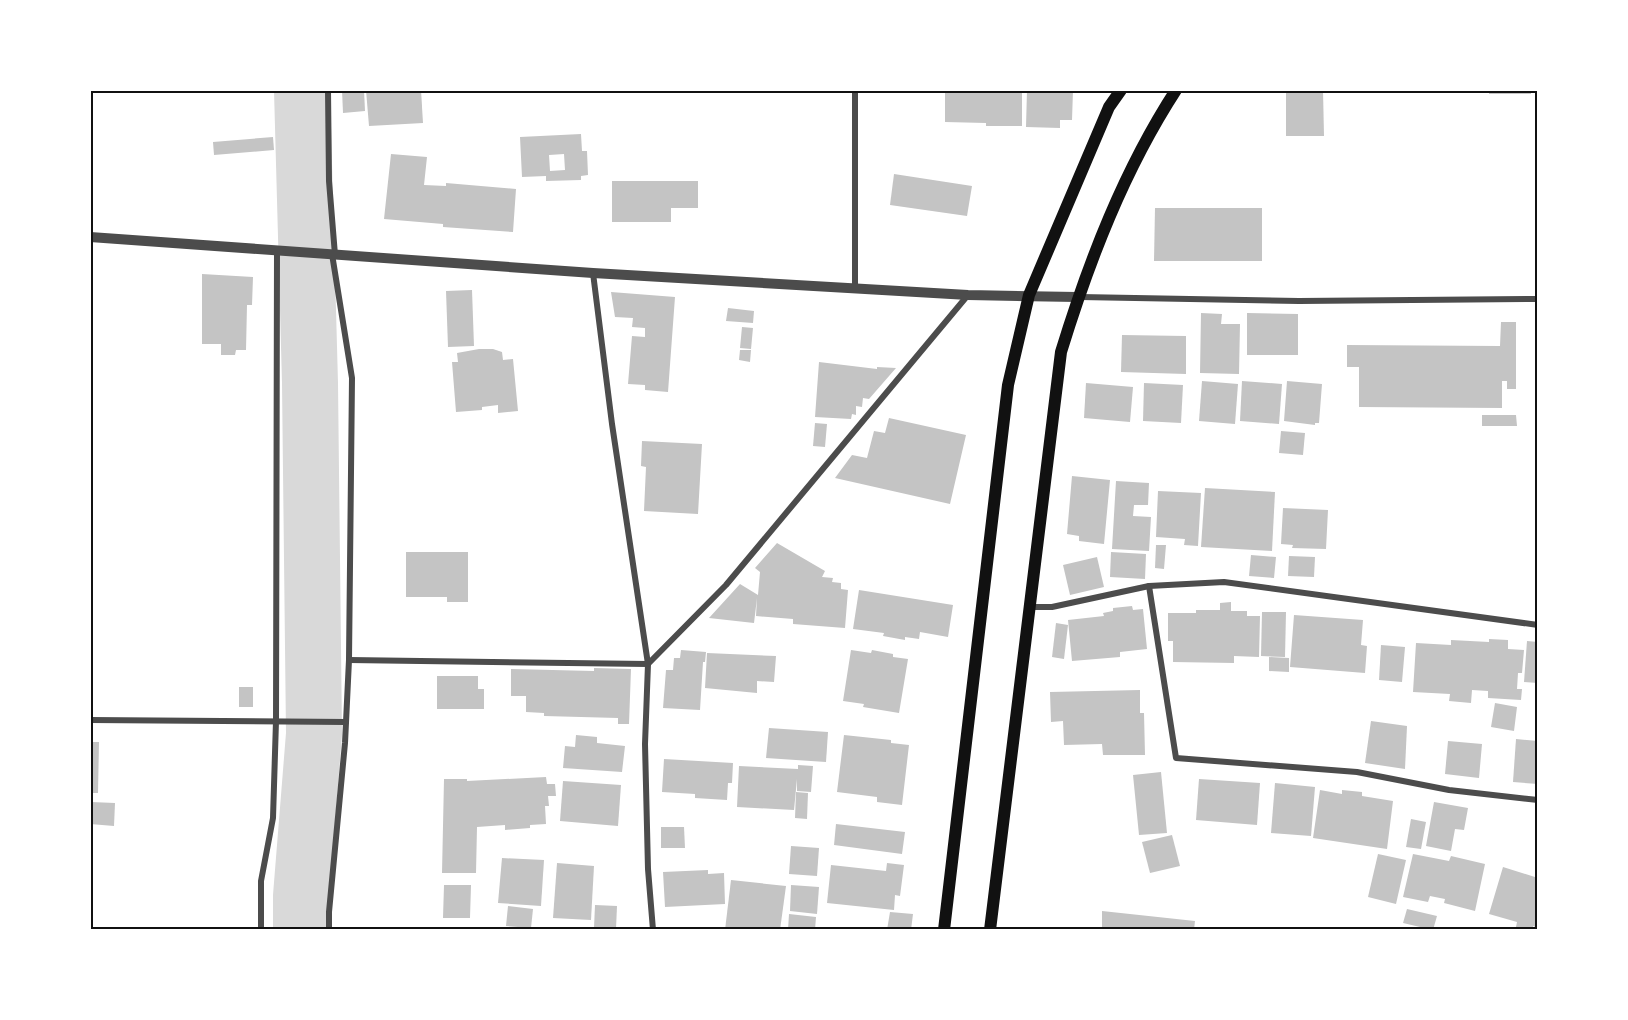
<svg xmlns="http://www.w3.org/2000/svg" width="1628" height="1020" font-family="'Noto Sans',sans-serif">
<style>
.lines{fill:none;stroke-linecap:round;stroke-linejoin:round}
.river{stroke:#d9d9d9;stroke-width:56}
.building{fill:#c4c4c4;fill-rule:evenodd}
.minor{stroke:#4c4c4c;stroke-width:6}
.tertiary{stroke:#4c4c4c;stroke-width:10}
.secondary{stroke:#111;stroke-width:12}
.neatline{fill:none;stroke:#111;stroke-width:2}
</style>
<rect width="100%" height="100%" fill="#fff"/>
<g class="lines">
<path class="river" d="M301,930V896L314,734L310,383L302,90"/>
</g>
<g class="building">
<path d="M342,90H364L365,111L343,113Z"/>
<path d="M366,90H421L423,123L369,126Z"/>
<path d="M945,90H1022V126H986V123L945,122Z"/>
<path d="M1027,90H1073L1072,120H1060V128L1026,127Z"/>
<path d="M1323,90L1324,136H1286V91Z"/>
<rect x="1489" y="90" width="42" height="4"/>
<path d="M581,134L582,151H587L588,175L581,176V180L546,181V176L522,177L520,137ZM564,154L565,170L550,171L549,155Z"/>
<path d="M273,137L274,150L214,155L213,142Z"/>
<path d="M391,154L427,157L424,185L446,186V183L516,189L513,232L443,227V224L384,219Z"/>
<path d="M894,174L972,186L967,216L890,205Z"/>
<path d="M612,181H698V208H671V222H612Z"/>
<path d="M1155,208H1262V261H1154Z"/>
<path d="M202,274L253,277L252,305H247L246,350H236L235,355H221V344H202Z"/>
<path d="M472,290L474,346L448,347L446,291Z"/>
<path d="M611,292L675,297L668,392L645,390V385L628,384L632,336L645,337V328L632,327L633,318L615,317Z"/>
<path d="M728,308L754,311L753,323L726,321Z"/>
<path d="M1201,313L1222,314L1221,324H1240L1239,374L1200,373Z"/>
<path d="M1247,313L1298,314V355H1247Z"/>
<path d="M1501,322H1516V389H1507V381H1502V408L1359,407V367H1347V345L1500,346Z"/>
<path d="M742,327L753,328L751,349L740,348Z"/>
<path d="M1122,335L1186,336V374L1121,372Z"/>
<path d="M479,349H493L502,352L503,360L513,359L518,411L498,413V405L482,407V410L456,412L452,362H458L457,353Z"/>
<path d="M740,350H751L750,362L739,360Z"/>
<path d="M819,362L877,369V367L896,368L869,399L863,398L862,407L856,406V415L852,414L851,419L815,417Z"/>
<path d="M1202,381L1238,384L1235,424L1199,421Z"/>
<path d="M1242,381L1282,384L1279,424L1240,421Z"/>
<path d="M1287,381L1322,384L1319,423H1315V425L1284,421Z"/>
<path d="M1086,383L1133,387L1130,422L1084,418Z"/>
<path d="M1144,383L1183,385L1181,423L1143,421Z"/>
<path d="M1482,415H1516L1517,426H1482Z"/>
<path d="M889,418L966,435L950,504L835,478L852,455L867,458L874,431L885,433Z"/>
<path d="M815,423L827,424L825,447L813,446Z"/>
<path d="M1281,431L1305,433L1303,455L1279,453Z"/>
<path d="M642,441L702,444L698,514L644,511L646,467L641,466Z"/>
<path d="M1072,476L1110,480L1104,544L1079,541V536L1067,534Z"/>
<path d="M1116,481L1149,483L1148,505H1134L1133,516L1151,517L1149,551L1112,549Z"/>
<path d="M1205,488L1275,492L1272,551L1201,547Z"/>
<path d="M1158,491L1201,493L1198,546L1184,545L1185,539L1156,537Z"/>
<path d="M1283,508L1328,510L1326,549L1292,548L1293,545L1281,544Z"/>
<path d="M777,543L825,571L822,577L833,578L832,582L841,583V589L848,590L845,628L793,624V619L756,616L757,598L754,623L709,618L740,584L758,595L760,572L755,568Z"/>
<path d="M1156,545H1166L1164,569L1155,568Z"/>
<path d="M406,552H468V602H447V597H406Z"/>
<path d="M1111,552L1146,554L1145,579L1110,577Z"/>
<path d="M1251,555L1276,557L1274,578L1249,576Z"/>
<path d="M1289,556L1315,557L1314,577L1288,576Z"/>
<path d="M1097,557L1104,587L1070,595L1063,565Z"/>
<path d="M859,590L953,605L948,637L920,632L919,639L905,637V640L883,636L884,633L853,629Z"/>
<path d="M1231,602V611H1247V616H1260L1259,657L1234,656V663L1173,662V641H1168V613H1196V610H1220V603Z"/>
<path d="M1132,606L1133,610L1143,609L1147,649L1120,652V657L1072,661L1068,620L1104,616L1103,613L1113,611V608Z"/>
<path d="M1262,612H1286L1285,657L1261,656Z"/>
<path d="M1294,615L1363,620L1361,645L1367,646L1365,673L1290,667Z"/>
<path d="M1056,623L1068,625L1064,659L1052,657Z"/>
<path d="M1489,639L1508,640V649L1524,650L1522,673H1518L1517,689H1522L1521,700L1488,698V691L1472,690L1471,703L1449,701L1450,694L1413,692L1416,643L1451,645V640L1489,642Z"/>
<path d="M1527,641L1538,642V683L1524,682Z"/>
<path d="M1381,645L1405,647L1402,682L1379,680Z"/>
<path d="M681,650L706,652L705,662H703L700,710L663,708L666,670H673L674,658H680Z"/>
<path d="M851,650L871,653L872,650L893,654V657L908,659L899,713L863,707L864,704L843,701Z"/>
<path d="M707,653L776,656L774,682L757,681V693L705,688Z"/>
<path d="M1269,657L1289,658V672L1269,671Z"/>
<path d="M594,668L631,669L629,724H618V718L544,716V713L526,712V696H511V669L594,671Z"/>
<path d="M437,676H478V689H484V709H437Z"/>
<rect x="239" y="687" width="14" height="20"/>
<path d="M1140,690V713H1144L1145,755H1103L1102,744L1064,745L1063,721L1051,722L1050,692Z"/>
<path d="M1495,703L1517,707L1514,731L1491,727Z"/>
<path d="M1371,721L1407,726L1405,769L1365,763Z"/>
<path d="M769,728L828,732L826,762L766,758Z"/>
<path d="M576,735L597,737V743L625,746L622,772L563,768L565,746L575,747Z"/>
<path d="M844,735L891,740V743L909,745L902,805L877,802V797L837,792Z"/>
<path d="M1516,739L1538,741V784L1513,782Z"/>
<path d="M1448,741L1482,744L1479,778L1445,774Z"/>
<path d="M90,742H99L98,793H90Z"/>
<path d="M664,759L733,763L732,783H728L727,800L695,798V794L662,792Z"/>
<path d="M798,765L813,766L811,792L797,791V779L794,810L737,807L739,766L798,769Z"/>
<path d="M1161,772L1167,833L1139,835L1133,775Z"/>
<path d="M546,777L547,784H555L556,796H548L549,806H545L546,824L530,825V828L505,830V825L477,827L476,873H442L444,779H467V781Z"/>
<path d="M1199,779L1260,783L1257,825L1196,820Z"/>
<path d="M563,781L621,785L618,826L560,821Z"/>
<path d="M1275,783L1315,787L1311,836L1271,833Z"/>
<path d="M1320,790L1342,794V790L1362,792V796L1393,801L1387,849L1313,838Z"/>
<path d="M796,792L808,793L807,819L795,818Z"/>
<path d="M91,802L115,803L114,826L90,824Z"/>
<path d="M1434,802L1468,808L1464,830L1455,829L1451,851L1426,846Z"/>
<path d="M1411,819L1426,822L1421,849L1406,847Z"/>
<path d="M836,824L905,832L902,854L834,845Z"/>
<path d="M661,827H684L685,848H661Z"/>
<path d="M1172,835L1180,866L1150,873L1142,842Z"/>
<path d="M791,846L819,848L817,876L789,874Z"/>
<path d="M1378,854L1406,860L1396,904L1368,897Z"/>
<path d="M1413,854L1449,861L1451,856L1485,864L1475,911L1444,903L1445,899L1430,896L1428,902L1403,897Z"/>
<path d="M502,858L544,860L541,906L498,903Z"/>
<path d="M557,863L594,866L591,920L553,918Z"/>
<path d="M887,863L904,865L900,896L895,895L894,910L827,903L831,865L886,871Z"/>
<path d="M1503,867L1538,878V928L1533,926V930H1525L1516,927L1517,922L1489,914Z"/>
<path d="M708,870V874L724,873L725,904L665,907L663,872Z"/>
<path d="M731,880L786,886L780,930H725Z"/>
<path d="M444,885H471L470,918H443Z"/>
<path d="M791,885L819,887L817,914L790,911Z"/>
<path d="M595,905L617,906L616,929L594,928Z"/>
<path d="M508,906L533,909L531,928L506,926Z"/>
<path d="M1407,909L1437,916L1433,930L1403,923Z"/>
<path d="M1102,911L1195,921L1194,930H1105L1102,929Z"/>
<path d="M890,912L913,914L911,930H887Z"/>
<path d="M789,914L816,917L815,930H788Z"/>
</g>
<g class="lines">
<g class="minor">
<path d="M328,90L329,181L335,255"/>
<path d="M593,273L612,424L648,664L645,744L648,869L653,930"/>
<path d="M855,288V90"/>
<path d="M1080,297L1299,301L1538,299"/>
<path d="M1149,586L1176,758L1357,772L1449,790L1538,800"/>
<path d="M1029,607H1052L1149,586L1224,582L1538,625"/>
<path d="M349,660L648,664L726,585L968,295"/>
<path d="M90,720L346,722"/>
<path d="M261,930V881L273,818L276,721L277,252"/>
<path d="M329,930V912L345,743L349,660L352,378L332,254"/>
</g>
<path class="tertiary" d="M90,237L593,273L968,295L1077,297"/>
<g class="secondary">
<path d="M944,930L1008,385L1029,295L1109,107L1121,90"/>
<path d="M990,930L1061,352C1089,261 1124,170 1176,90"/>
</g>
</g>
<rect width="1628" height="1020" fill="none" stroke="#ffffff" stroke-width="183"/>
<rect x="92" y="92" width="1444" height="836" class="neatline"/>
</svg>
